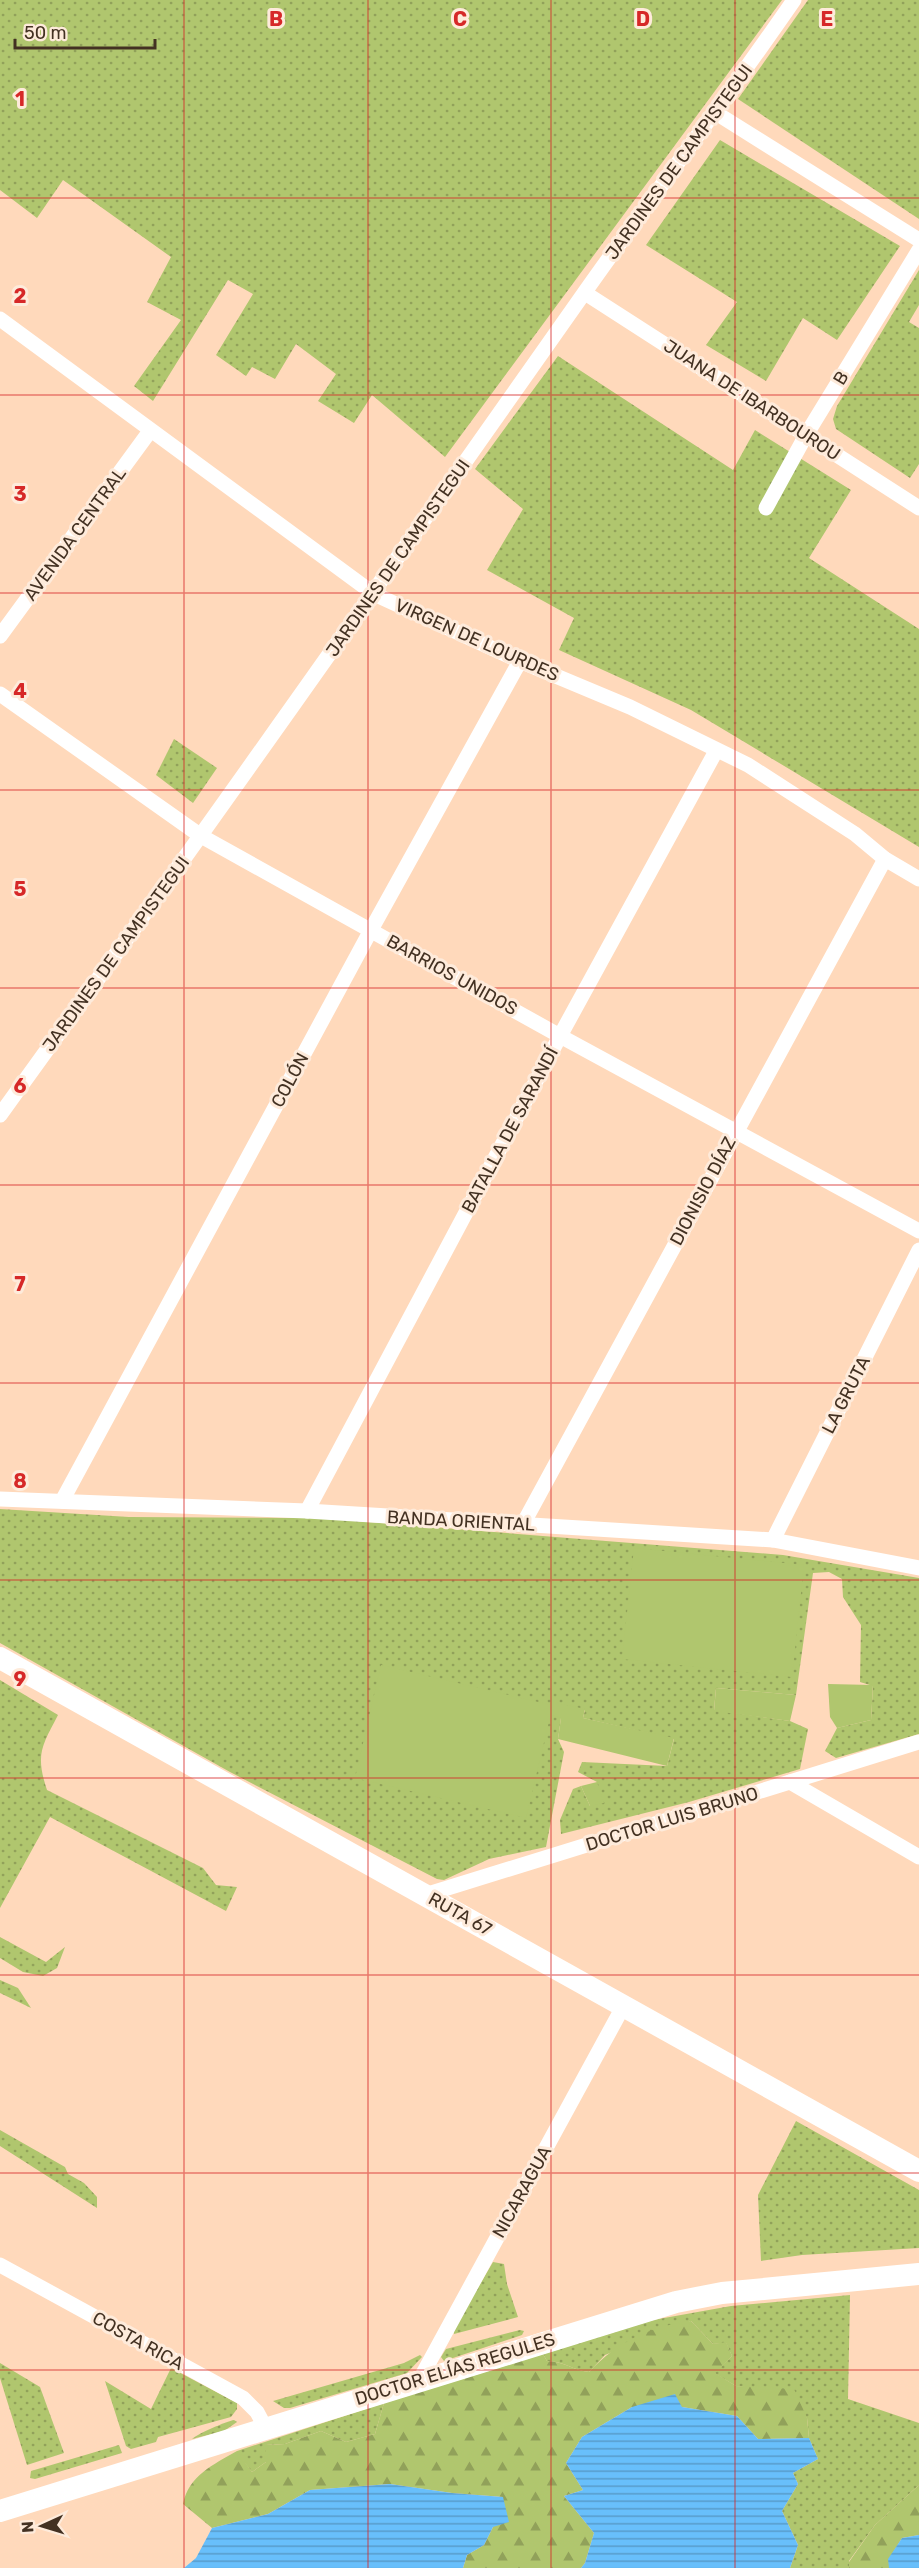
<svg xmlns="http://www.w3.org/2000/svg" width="919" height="2568" font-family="Rubik,sans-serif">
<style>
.grass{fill:url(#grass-dots)}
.forest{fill:url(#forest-firs)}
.garden{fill:#b0c66e}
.water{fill:url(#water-rules)}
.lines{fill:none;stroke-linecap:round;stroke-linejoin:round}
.street{stroke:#fff;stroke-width:15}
.secondary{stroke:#fff;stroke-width:22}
.grid{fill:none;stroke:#d62828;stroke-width:1.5;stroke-opacity:0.55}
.labels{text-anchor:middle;stroke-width:6;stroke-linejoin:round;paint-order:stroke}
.street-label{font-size:18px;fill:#433122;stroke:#feebdb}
.grid-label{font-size:20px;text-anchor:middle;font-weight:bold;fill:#d62828;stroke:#feebdb;stroke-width:6;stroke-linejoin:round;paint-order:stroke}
</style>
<defs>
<pattern id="grass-dots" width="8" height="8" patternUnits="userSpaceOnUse" patternTransform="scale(1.5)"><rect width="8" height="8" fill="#b0c66e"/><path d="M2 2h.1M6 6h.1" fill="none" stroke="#91a15a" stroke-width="1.8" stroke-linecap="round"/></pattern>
<pattern id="forest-firs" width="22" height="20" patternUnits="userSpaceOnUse" patternTransform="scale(1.5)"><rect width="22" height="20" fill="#b0c66e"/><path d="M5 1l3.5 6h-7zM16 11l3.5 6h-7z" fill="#91a15a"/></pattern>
<pattern id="water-rules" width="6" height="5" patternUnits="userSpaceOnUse" patternTransform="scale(1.5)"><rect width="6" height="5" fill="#68bffb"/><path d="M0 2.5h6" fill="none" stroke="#579ccb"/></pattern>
</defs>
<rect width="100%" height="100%" fill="#ffd9bb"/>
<g class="grass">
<path d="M0,0H782L445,457L372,395L354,423L318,401L336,374L296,344L275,379L252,367L246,376L216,355L253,294L228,280L153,401L134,386L181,320L147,302L171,257L63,180L37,218L0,190Z"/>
<path d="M808,0H919V219L738,99Z"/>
<path d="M720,140L900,246L837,340L803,318L766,381L706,345L737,302L646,245Z"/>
<path d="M919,270V305L909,322L919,328V464L910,478L836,429L833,419L837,406Z"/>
<path d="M558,356L733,470L755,430L851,490L809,558L919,629V847L691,710L559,650L574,618L487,570L523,509L475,469Z"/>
<path d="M174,739L217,768L193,803L156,775Z"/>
<path d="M0,1509L129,1517L317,1518L783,1555L919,1578V1734L836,1758L825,1751L837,1728L871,1720L873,1686L860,1682L861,1625L843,1597L842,1579L829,1572L813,1573L796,1695L716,1688L714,1710L790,1721L808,1729L800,1769L689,1802L561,1834L560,1820L573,1789L581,1786L590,1806L597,1782L578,1772L582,1762L667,1766L674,1739L583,1718L585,1710L561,1718L558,1739L564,1752L546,1847L489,1859L444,1880L437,1879L230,1772L0,1643Z"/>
<path d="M0,1680L58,1715C42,1746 35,1754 47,1790L203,1868L216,1885L237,1887L226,1911L50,1817L0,1908Z"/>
<path d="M0,1937L46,1962L65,1947L57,1968L43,1976L23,1972L0,1958Z"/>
<path d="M0,1980L18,1988L31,2008L0,1993Z"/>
<path d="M796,2121L919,2190V2248L802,2255L761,2261L758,2195Z"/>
<path d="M0,2130L65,2167L68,2174L84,2183L97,2197V2208L0,2146Z"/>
<path d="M493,2262L504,2264L507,2284L518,2317L454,2334L453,2330Z"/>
<path d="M850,2295L848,2399L919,2423V2485L875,2525L849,2561V2568H790L798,2545L782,2511L798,2484L793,2473L818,2459L809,2438L807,2418L758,2389L736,2386L714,2373L732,2356L726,2343L713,2344L691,2321L605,2355L589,2372C572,2370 564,2361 547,2361L543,2354L653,2320L731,2306Z"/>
<path d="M520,2330L524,2331L522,2335L444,2361L441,2357L446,2349Z"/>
<path d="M420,2355L422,2357L407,2373L290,2408H284L273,2401L404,2363Z"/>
<path d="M0,2363L40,2387L64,2453L27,2465L0,2378Z"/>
<path d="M171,2368L237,2403V2409L231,2417L158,2437L156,2442L131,2449L126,2446L105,2381L151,2409Z"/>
<path d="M384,2403L375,2434L346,2442L321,2431L285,2444L266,2445V2462L252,2472L237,2453V2451Z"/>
<path d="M234,2420L237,2422L224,2431L192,2439C197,2434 227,2421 234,2420Z"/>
<path d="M119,2445L122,2453L35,2479L30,2478L31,2471Z"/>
</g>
<g class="forest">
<path d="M691,2321L713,2344L726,2342L732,2356L715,2373L736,2386L794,2389L807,2418L809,2438L758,2439L737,2416L682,2407H632L582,2437L566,2463L583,2490L564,2496L594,2533L585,2563L581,2568H463L467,2555L484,2545L493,2527L503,2497L452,2493L390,2484L310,2490L268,2514L212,2528L183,2504C189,2475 213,2465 237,2451L252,2472L266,2462V2445L285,2444L321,2431L346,2442L375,2434L384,2403L543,2354L547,2361C563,2361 573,2370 589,2372C617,2342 651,2326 691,2321Z"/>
<path d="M919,2485V2535L902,2538L889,2559V2568H849V2562L875,2525Z"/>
</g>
<g class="garden">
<path d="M634,1548L804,1565L792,1677L622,1659Z"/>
<path d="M381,1665L551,1705L552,1702L585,1709L583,1718L674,1738L667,1766L558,1739L561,1718L551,1715V1713L526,1818L355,1778Z"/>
<path d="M828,1684L873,1685L871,1720L837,1728L830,1717Z"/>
<path d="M716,1688L796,1695L790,1721L714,1711Z"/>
<path d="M597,1782L604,1803L590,1806L581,1786Z"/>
</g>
<g class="water">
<path d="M675,2394L682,2407L737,2416L758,2439L809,2438L818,2459L793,2473L798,2484L782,2511L798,2545L790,2568H581L585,2563L594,2533L564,2496L583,2490L566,2463L582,2437L632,2407Z"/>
<path d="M390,2484L452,2493L503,2497L509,2522L493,2527L484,2545L467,2555L463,2568H184L196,2558L212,2528L268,2514L310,2490Z"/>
<path d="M919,2535V2568H889L888,2559L902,2538Z"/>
</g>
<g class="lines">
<g class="street">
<path d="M716,113L919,240"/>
<path d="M585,293L919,508"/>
<path d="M0,319L374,594L520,661L630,707L748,765L855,834L885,859L919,879"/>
<path d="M766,508L806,435L919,250"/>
<path d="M0,636L150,431"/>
<path d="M0,694L201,836L560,1036L919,1231"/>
<path d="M0,1115C196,844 389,570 582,296C652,197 725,100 794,0"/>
<path d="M0,1499L307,1511L773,1540L919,1568"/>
<path d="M62,1501L371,930L520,661"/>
<path d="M307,1511L560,1036L716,751"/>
<path d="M523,1524L885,859"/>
<path d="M773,1540L919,1250"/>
<path d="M790,1782L919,1857"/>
<path d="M425,1895L919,1742"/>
<path d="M0,2265L243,2398L257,2412L265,2427"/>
<path d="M420,2379L624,2005"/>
</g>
<g class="secondary">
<path d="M0,1658L919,2171"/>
<path d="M0,2511L676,2302L722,2293L919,2274"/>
</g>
</g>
<path class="grid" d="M184,0V2568M368,0V2568M551,0V2568M735,0V2568M0,198H919M0,395H919M0,593H919M0,790H919M0,988H919M0,1185H919M0,1383H919M0,1580H919M0,1778H919M0,1975H919M0,2173H919M0,2370H919"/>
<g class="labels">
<g class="street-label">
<text transform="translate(679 162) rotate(-54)" y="6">JARDINES DE CAMPISTEGUI</text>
<text transform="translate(841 378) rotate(-59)" y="6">B</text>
<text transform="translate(752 400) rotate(33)" y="6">JUANA DE IBARBOUROU</text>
<text transform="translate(75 534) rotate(-54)" y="6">AVENIDA CENTRAL</text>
<text transform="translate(398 558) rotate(-55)" y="6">JARDINES DE CAMPISTEGUI</text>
<text transform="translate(477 640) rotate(24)" y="6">VIRGEN DE LOURDES</text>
<text transform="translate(116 954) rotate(-54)" y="6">JARDINES DE CAMPISTEGUI</text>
<text transform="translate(452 975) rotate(29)" y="6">BARRIOS UNIDOS</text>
<text transform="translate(290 1080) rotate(-62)" y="6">COLÓN</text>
<text transform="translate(510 1130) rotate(-62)" y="6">BATALLA DE SARANDÍ</text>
<text transform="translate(703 1191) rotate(-62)" y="6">DIONISIO DÍAZ</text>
<text transform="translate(846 1395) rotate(-63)" y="6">LA GRUTA</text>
<text transform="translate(461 1521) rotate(3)" y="6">BANDA ORIENTAL</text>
<text transform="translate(672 1819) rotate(-17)" y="6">DOCTOR LUIS BRUNO</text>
<text transform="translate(460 1914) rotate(29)" y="6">RUTA 67</text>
<text transform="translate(522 2192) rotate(-61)" y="6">NICARAGUA</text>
<text transform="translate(138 2341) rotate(29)" y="6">COSTA RICA</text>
<text transform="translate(455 2369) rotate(-17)" y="6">DOCTOR ELÍAS REGULES</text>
</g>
</g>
<g class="grid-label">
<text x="276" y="26">B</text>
<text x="460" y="26">C</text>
<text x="643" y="26">D</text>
<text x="827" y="26">E</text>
<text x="20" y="106">1</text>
<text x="20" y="303">2</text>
<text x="20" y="501">3</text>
<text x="20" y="698">4</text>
<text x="20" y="896">5</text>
<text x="20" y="1093">6</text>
<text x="20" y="1291">7</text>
<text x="20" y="1488">8</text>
<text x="20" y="1686">9</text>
</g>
<g transform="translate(42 2526) rotate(266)" stroke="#feebdb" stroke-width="4.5" paint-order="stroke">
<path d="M0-4.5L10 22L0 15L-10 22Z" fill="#433122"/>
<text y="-9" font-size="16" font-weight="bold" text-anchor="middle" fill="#433122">N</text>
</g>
<path d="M15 39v9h140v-9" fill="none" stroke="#433122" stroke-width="3"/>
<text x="24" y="39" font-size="18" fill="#433122" stroke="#feebdb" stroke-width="4.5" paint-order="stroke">50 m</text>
</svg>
